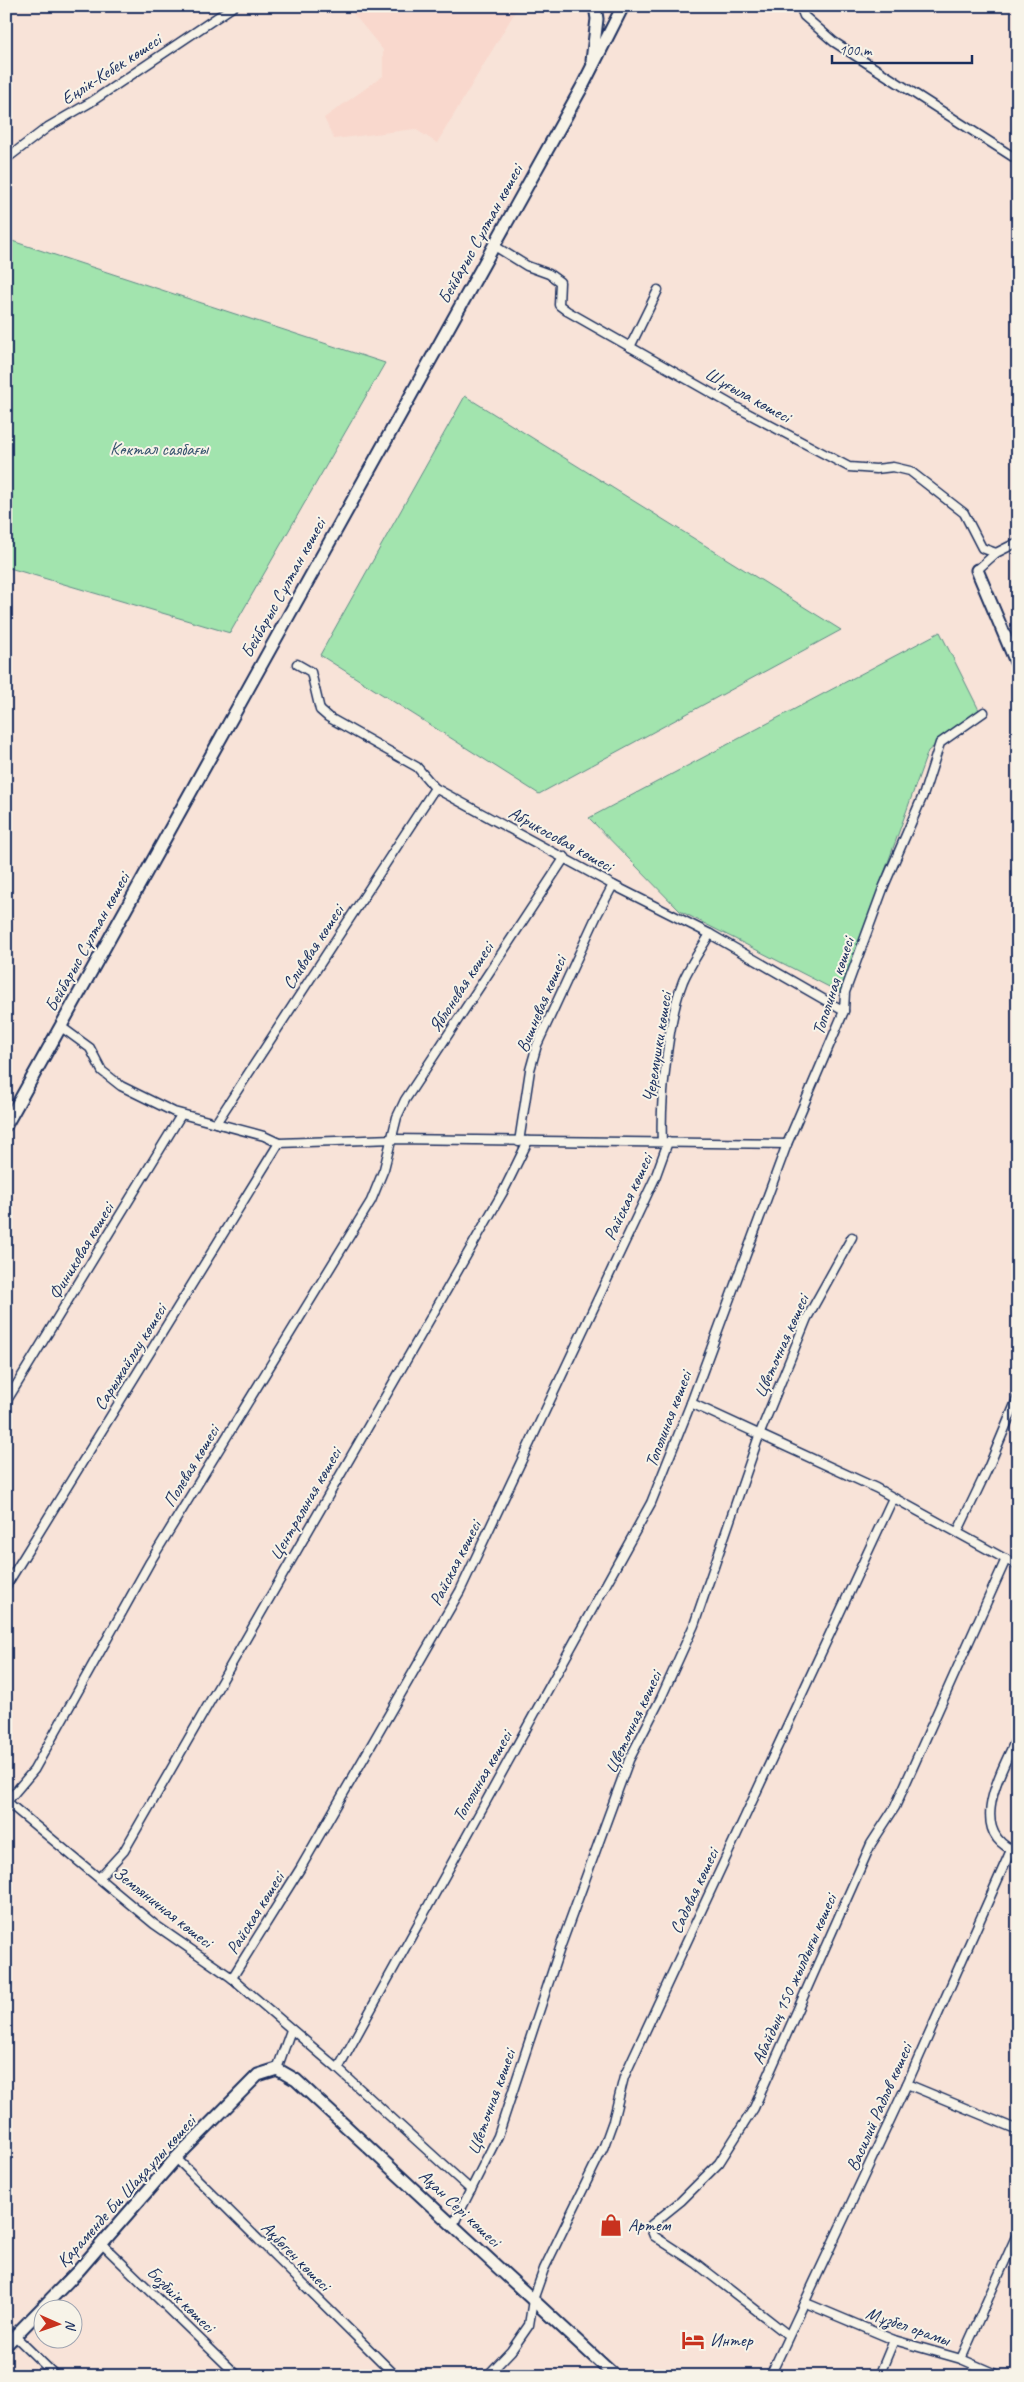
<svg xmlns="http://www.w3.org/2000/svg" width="1024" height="2382" font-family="Caveat,sans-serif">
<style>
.built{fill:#f9d8cd}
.green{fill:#a2e4ae;stroke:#5e8a86}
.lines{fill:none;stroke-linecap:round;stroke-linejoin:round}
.street-casing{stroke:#1b2f5e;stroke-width:11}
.secondary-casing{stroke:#1b2f5e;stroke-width:15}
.street{stroke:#f7f3e8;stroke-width:8}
.secondary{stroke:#f7f3e8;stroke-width:11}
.labels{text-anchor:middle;stroke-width:4;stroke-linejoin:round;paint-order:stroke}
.street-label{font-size:18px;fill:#1b2f5e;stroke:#f7f3e8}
.park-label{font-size:18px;fill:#36536e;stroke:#f7f3e8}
.poi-label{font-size:18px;fill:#1b2f5e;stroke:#f7f3e8;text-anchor:start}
</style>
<rect width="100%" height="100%" fill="#f8e3d8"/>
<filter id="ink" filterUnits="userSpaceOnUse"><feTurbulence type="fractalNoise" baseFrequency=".02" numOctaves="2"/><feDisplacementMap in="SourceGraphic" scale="10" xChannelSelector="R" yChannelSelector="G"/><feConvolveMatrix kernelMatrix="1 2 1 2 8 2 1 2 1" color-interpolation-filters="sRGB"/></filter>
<g filter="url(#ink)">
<path class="built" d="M347,6H524L515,12L437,143L415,129L334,139L324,118L383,76V50Z"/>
<g class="green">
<path d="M6,239L385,363L230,633L6,567Z"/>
<path d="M465,396L841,630L539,794L320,655Z"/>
<path d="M940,632L979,710L928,751L841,993L680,911L589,818Z"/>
</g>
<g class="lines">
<defs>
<g id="street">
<path d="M800,6L804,16L834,42L1018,160"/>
<path d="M6,159L48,127L91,102L234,6"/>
<path d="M493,245L527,266L549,274L560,282L559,305L567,311L734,406L849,467L876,469L893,467L910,471L964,513L982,548L996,553"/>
<path d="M630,347L658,290"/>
<path d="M977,570L996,553L1018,542"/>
<path d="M297,664L311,672L320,710L328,717L417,767L435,788L613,885L710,934L844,1011"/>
<path d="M60,1026L90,1048L102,1071L121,1086L174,1112L264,1136L279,1143L393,1139L787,1144"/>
<path d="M216,1123L435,788"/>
<path d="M519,1142L530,1070L537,1045L597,915L613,885"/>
<path d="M662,1142C660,1102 668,1018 683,981C690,965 701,949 710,934"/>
<path d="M6,1402L181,1115"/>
<path d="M691,1403L876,1488L1018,1566"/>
<path d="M958,1531L989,1466L1018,1397"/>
<path d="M6,1586L279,1143"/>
<path d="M1018,1735C1004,1767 963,1834 1018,1852"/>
<path d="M6,1801L154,1924L232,1978L338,2069L471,2190"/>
<path d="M6,1803L34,1770L150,1562L371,1201L384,1169L397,1117L405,1100L565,857"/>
<path d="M100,1877L124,1851L503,1192L528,1141"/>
<path d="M232,1978L300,1869L460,1591L655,1178L668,1142"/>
<path d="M277,2069L291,2030"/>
<path d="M338,2069L651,1503L691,1403L787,1144L844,1011L845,992L884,886L924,793L940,743L984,712"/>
<path d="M907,2084L1018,2130"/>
<path d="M176,2158L396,2376"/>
<path d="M453,2225L498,2136L561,1945L629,1760L661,1698L694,1625L760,1433L807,1318L852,1237"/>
<path d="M102,2244L238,2376"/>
<path d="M806,2303L894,2340L961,2359L1000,2376"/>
<path d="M788,2335L697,2264L654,2236L650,2226L681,2201L719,2163L754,2108L871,1844L895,1807L1006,1559"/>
<path d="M15,2336L56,2376"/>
<path d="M961,2359L1018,2232"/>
<path d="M487,2376L511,2351L529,2325L533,2300L544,2269L604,2146L613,2121L624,2077L893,1498"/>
<path d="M770,2376L907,2084L1011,1850"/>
<path d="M879,2376L894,2340"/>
</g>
<g id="secondary">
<path d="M592,61L597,19L595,6"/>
<path d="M977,570L1018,667"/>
<path d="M6,1125L582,87L623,6"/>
<path d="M6,2345L78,2271L176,2158L258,2075L277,2069L296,2080L615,2376"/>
</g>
</defs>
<use href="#street" class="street-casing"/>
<use href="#secondary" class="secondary-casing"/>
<use href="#street" class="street"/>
<use href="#secondary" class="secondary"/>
</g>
</g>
<defs>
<symbol id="shop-bare" viewBox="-9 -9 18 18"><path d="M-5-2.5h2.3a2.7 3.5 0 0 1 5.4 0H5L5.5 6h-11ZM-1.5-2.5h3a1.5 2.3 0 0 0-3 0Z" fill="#c8321e" stroke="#f7f3e8" stroke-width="2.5" paint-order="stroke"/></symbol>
<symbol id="hotel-bare" viewBox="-9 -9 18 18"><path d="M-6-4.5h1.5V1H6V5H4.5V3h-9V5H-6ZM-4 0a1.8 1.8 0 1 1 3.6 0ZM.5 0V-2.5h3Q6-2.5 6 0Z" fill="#c8321e" stroke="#f7f3e8" stroke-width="2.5" paint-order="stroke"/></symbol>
</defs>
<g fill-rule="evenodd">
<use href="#shop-bare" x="595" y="2209" width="32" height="32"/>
<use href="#hotel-bare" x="677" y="2324" width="32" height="32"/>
</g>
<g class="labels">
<g class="street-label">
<text transform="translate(111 69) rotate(-33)" y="6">Еңлік-Кебек көшесі</text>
<text transform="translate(480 234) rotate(-61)" y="6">Бейбарыс Сұлтан көшесі</text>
<text transform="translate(748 395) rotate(29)" y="6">Шұғыла көшесі</text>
<text transform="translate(283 588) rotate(-61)" y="6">Бейбарыс Сұлтан көшесі</text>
<text transform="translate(561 839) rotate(29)" y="6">Абрикосовая көшесі</text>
<text transform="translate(87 942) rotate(-61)" y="6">Бейбарыс Сұлтан көшесі</text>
<text transform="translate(313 947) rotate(-57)" y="6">Сливовая көшесі</text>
<text transform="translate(833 986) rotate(-72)" y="6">Тополиная көшесі</text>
<text transform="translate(461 987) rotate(-57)" y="6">Яблоневая көшесі</text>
<text transform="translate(541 1004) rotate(-67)" y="6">Вишневая көшесі</text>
<text transform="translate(657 1047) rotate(-81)" y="6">Черемушки көшесі</text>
<text transform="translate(628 1197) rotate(-65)" y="6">Райская көшесі</text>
<text transform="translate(81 1251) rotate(-59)" y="6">Финиковая көшесі</text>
<text transform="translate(781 1346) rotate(-66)" y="6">Цветочная көшесі</text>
<text transform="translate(130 1357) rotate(-58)" y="6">Сарыжайлау көшесі</text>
<text transform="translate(668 1419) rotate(-69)" y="6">Тополиная көшесі</text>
<text transform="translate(191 1466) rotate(-59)" y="6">Полевая көшесі</text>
<text transform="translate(305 1504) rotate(-60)" y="6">Центральная көшесі</text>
<text transform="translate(455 1563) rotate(-63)" y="6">Райская көшесі</text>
<text transform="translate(633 1722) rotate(-65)" y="6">Цветочная көшесі</text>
<text transform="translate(482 1776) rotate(-60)" y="6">Тополиная көшесі</text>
<text transform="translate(694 1891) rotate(-65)" y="6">Садовая көшесі</text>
<text transform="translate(163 1907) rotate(38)" y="6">Земляничная көшесі</text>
<text transform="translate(255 1913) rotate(-58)" y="6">Райская көшесі</text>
<text transform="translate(794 1979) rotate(-66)" y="6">Абайдың 150 жылдығы көшесі</text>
<text transform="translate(491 2102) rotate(-70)" y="6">Цветочная көшесі</text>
<text transform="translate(879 2107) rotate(-66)" y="6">Василий Радлов көшесі</text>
<text transform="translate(126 2191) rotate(-48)" y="6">Қараменде Би Шақаұлы көшесі</text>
<text transform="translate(460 2208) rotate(43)" y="6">Ақан Сері көшесі</text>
<text transform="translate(296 2256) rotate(45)" y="6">Ақбөген көшесі</text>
<text transform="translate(181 2299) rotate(44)" y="6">Бозбиік көшесі</text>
<text transform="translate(908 2326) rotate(19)" y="6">Мұзбел орамы</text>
</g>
<g class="park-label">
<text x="159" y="455">Көктал саябағы</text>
</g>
<g class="poi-label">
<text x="628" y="2231">Артем</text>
<text x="710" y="2346">Интер</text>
</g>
</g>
<rect width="1024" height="2382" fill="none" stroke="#f7f3e8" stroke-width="25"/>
<rect x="12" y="12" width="999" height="2357" fill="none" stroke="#1b2f5e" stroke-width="2" filter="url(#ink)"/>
<g transform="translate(58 2324) rotate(92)"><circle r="24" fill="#f7f3e8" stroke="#9fa5b1"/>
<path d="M0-4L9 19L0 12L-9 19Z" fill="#c8321e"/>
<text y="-8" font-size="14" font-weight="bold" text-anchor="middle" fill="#1b2f5e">N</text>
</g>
<path d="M832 55v8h140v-8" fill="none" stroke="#1b2f5e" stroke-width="2.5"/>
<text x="839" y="55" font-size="15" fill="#1b2f5e" stroke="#f7f3e8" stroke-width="4" paint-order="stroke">100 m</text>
</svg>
